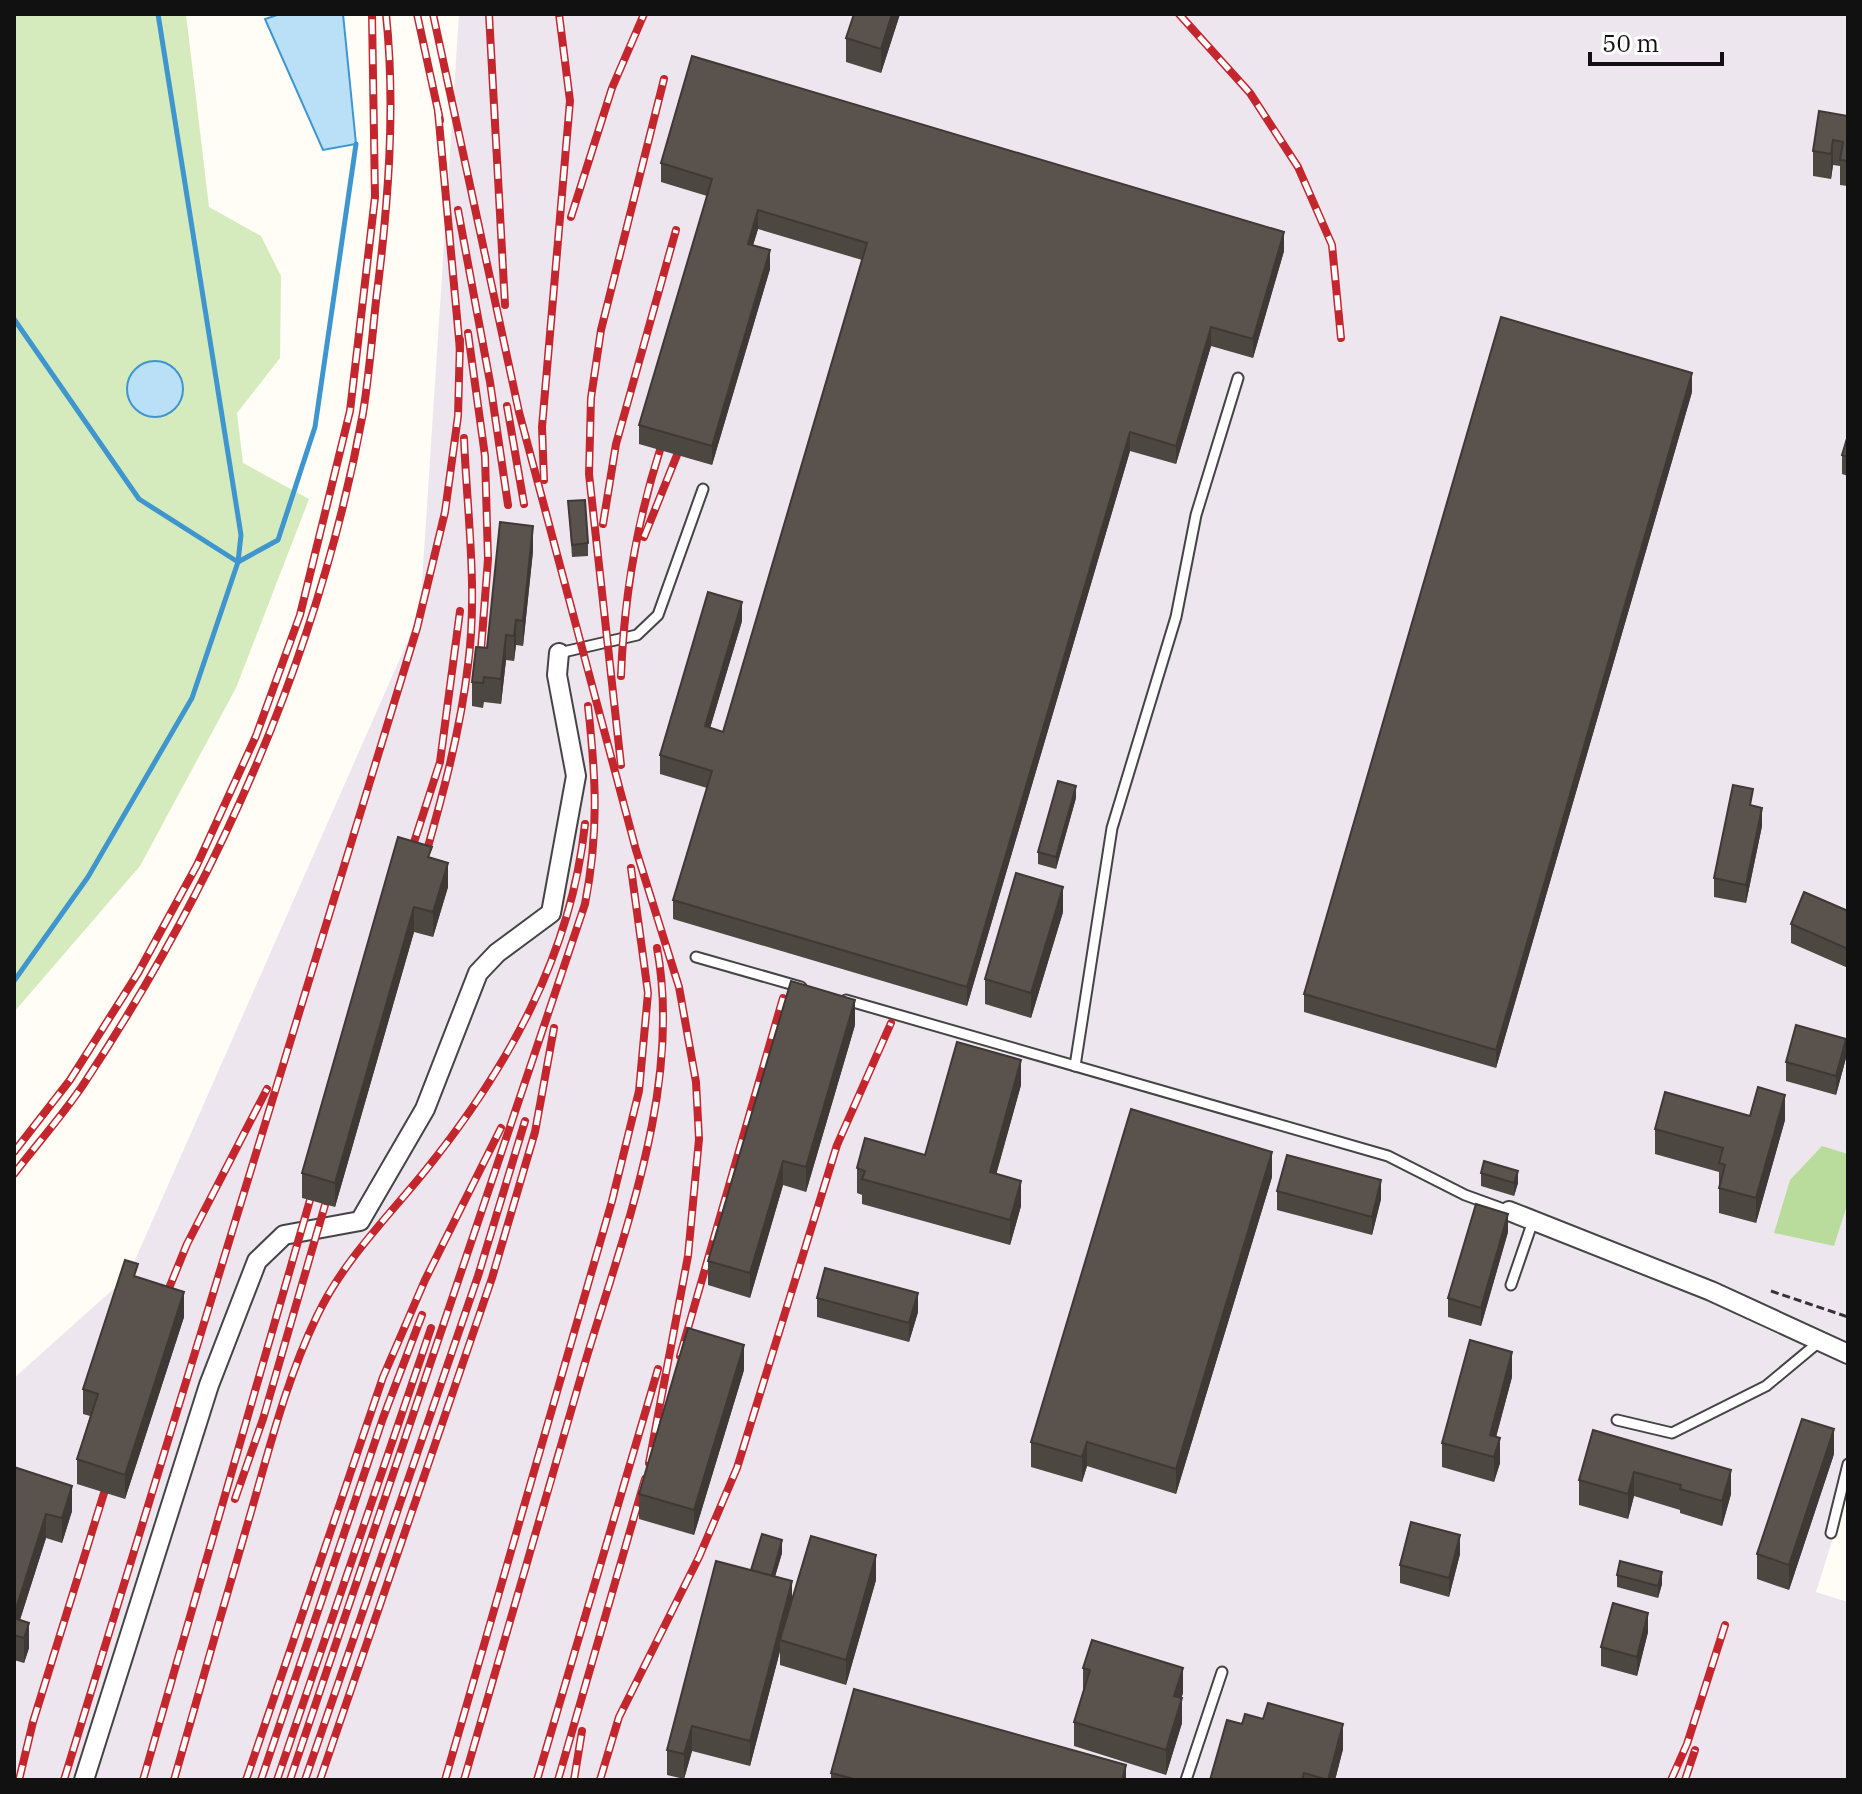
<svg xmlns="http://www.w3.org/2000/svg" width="1862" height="1794" font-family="'IBM Plex Serif',serif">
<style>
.industrial{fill:#eee6ef}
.green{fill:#d5ebbd}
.forest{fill:#b9dc9c}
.water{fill:#b9e0f7;stroke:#3f96cf;stroke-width:2}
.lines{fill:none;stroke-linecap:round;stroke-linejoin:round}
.stream{stroke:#3f96cf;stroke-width:5}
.service-casing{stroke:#444;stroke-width:13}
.minor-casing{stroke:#444;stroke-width:22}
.path{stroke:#333;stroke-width:3;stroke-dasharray:8 4;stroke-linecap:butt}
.service{stroke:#fff;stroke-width:9}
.minor{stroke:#fff;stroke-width:18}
.rail-casing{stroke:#c4262e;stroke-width:8}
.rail{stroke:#fff;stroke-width:5;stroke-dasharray:15;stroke-linecap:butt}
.wall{fill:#4d4742}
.shaded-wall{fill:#3f3936}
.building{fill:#5a524d;stroke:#3f3936;stroke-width:2}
</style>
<rect width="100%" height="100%" fill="#fffdf5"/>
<path class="industrial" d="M459,14H1848V1490L1816,1592L1848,1602V1780H14V1378L128,1276L420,613Z"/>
<path class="green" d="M14,14H186L209,207L261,236L281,276L280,358L237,413L243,463L309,499L236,688L140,866L14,1012Z"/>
<path class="forest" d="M1822,1146L1848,1154V1202L1834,1246L1774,1233L1790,1180Z"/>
<g class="water">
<path d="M280,14H343L356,144L323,150L265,19Z"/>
<circle cx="155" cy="389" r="28"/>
</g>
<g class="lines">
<g class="stream">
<path d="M14,319L139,499L238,562L278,540L315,427L356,144"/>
<path d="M14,981L88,877L192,698L238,562L241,535L158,14"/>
</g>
<defs>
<g id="service">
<path d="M559,653L637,635L658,615L703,489"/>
<path d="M696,957L801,987"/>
<path d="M846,1000L1388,1156L1465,1195L1509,1211"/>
<path d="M1075,1066L1112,828L1176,617L1196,515L1238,378"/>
<path d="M1511,1285L1533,1221"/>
<path d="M1617,1420L1672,1433L1766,1386L1819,1342"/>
<path d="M1831,1533L1848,1464"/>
<path d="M1186,1780L1222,1672"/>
</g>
<g id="minor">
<path d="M1509,1211L1711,1291L1848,1354"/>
<path d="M84,1780L209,1385L257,1261L284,1235L360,1221L425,1109L478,973L497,953L551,913L576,776L557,675L559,653"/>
</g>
</defs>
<use href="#service" class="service-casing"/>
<use href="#minor" class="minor-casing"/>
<path class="path" d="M1771,1291L1848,1317"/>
<use href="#service" class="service"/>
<use href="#minor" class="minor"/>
<defs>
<g id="rail">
<path d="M417,14L440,120"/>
<path d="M433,14L519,412L636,850L679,987L696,1082L699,1139L688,1256L649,1463"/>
<path d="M489,14L505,305"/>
<path d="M1179,14L1250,93L1298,167L1332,245L1341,338"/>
<path d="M438,111L460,350"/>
<path d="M458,210L490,382L508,505"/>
<path d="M571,217L612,88L644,14"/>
<path d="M468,333L485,456L488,559L480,663"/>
<path d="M507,406L524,504"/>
<path d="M544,480L542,427L570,101L559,14"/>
<path d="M603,524L616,444L676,230"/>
<path d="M644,537L677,455"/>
<path d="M621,676C624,597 636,525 660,450"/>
<path d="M621,765L589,474L591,398L601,330L664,79"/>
<path d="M407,864L440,762L460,611"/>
<path d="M422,868C441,801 460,734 468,665C478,589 467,513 464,438"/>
<path d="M14,1152L70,1080L138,973L197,865L256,736L300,615L350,411L375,197L372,14"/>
<path d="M14,1174C37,1144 62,1116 83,1085C218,881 319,654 363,413C369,376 372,338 376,301C388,207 396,109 386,14"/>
<path d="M161,1308L187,1244L267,1089"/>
<path d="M680,1356L783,998"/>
<path d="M235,1499L263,1419L325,1205"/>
<path d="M19,1780L33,1722L104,1493"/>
<path d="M64,1780L417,628L445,512L458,416L460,340"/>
<path d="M143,1780L310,1200"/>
<path d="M174,1780C199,1691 225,1601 251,1512C270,1446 287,1378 317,1316C343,1261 387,1218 425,1171C507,1069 571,956 585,824"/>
<path d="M246,1780L383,1377L425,1280L501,1128"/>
<path d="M261,1780L383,1418L422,1315"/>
<path d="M277,1780L431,1328"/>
<path d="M290,1780L585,904C599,832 596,778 588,706"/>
<path d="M305,1780L478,1276L525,1121"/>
<path d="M320,1780L492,1278L535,1132L554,1028"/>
<path d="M445,1780L612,1201L639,1091L648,993L631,868"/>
<path d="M464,1780C503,1644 543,1509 582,1373C621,1239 683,1088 657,948"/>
<path d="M537,1780L658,1369"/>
<path d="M558,1780L645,1479"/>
<path d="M574,1780L582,1731"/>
<path d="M600,1780L619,1717L699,1557L737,1468L837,1145L891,1023"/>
<path d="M1671,1780L1687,1744L1725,1625"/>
<path d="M1685,1780L1695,1750"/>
</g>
</defs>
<use href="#rail" class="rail-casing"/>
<use href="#rail" class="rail"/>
</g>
<g class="wall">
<path d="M900,14L881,73L846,62V38Z"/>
<path d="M1848,116V186L1840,185V166L1833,165L1831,179L1813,176V151Z"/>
<path d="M661,163L1284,251L1253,358L1211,346L1176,464L1130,451L967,1006L673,919V900L707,788L660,774V755L742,621L710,728L723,732L862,260L758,229L753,245L770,269L712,465L639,444V425L707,196L661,182Z"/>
<path d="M1692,392L1496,1068L1304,1012V994Z"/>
<path d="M1848,435V476L1842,474V455Z"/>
<path d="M568,501L588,543V556L572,557Z"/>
<path d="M533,551L523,646L516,645L514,661L506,660L501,704L484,702L483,708L472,706V682Z"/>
<path d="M1076,798L1056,869L1038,864V852Z"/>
<path d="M1753,806L1762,826L1746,903L1714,897V878Z"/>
<path d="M432,858L448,887L433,937L414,932L335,1207L302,1198V1173Z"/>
<path d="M1848,911V968L1791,943V924Z"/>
<path d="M1063,912L1031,1018L985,1004V979Z"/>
<path d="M855,1025L806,1192L783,1185L750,1298L708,1285V1261Z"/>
<path d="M1846,1058L1836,1095L1786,1081V1062Z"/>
<path d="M1021,1085L996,1174L1021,1206L1010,1245L862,1204V1195L857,1193V1168L925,1155Z"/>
<path d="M1750,1116L1785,1120L1756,1223L1719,1213V1172L1655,1154V1129Z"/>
<path d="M1481,1173L1518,1183L1514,1196L1481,1186Z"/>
<path d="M1272,1177L1176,1494L1087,1466L1082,1482L1031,1467V1442Z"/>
<path d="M1277,1191L1381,1199L1372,1235L1277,1210Z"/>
<path d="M1508,1232L1481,1326L1448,1317V1298Z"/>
<path d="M138,1277L184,1317L125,1499L77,1484V1459L90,1416L83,1414V1389Z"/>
<path d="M817,1298L918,1312L909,1342L817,1317Z"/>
<path d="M744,1370L694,1535L639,1519V1494Z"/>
<path d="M1512,1377L1496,1437L1500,1463L1494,1482L1442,1467V1443Z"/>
<path d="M1593,1430L1731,1494L1722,1526L1680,1513V1510L1634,1496L1628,1519L1579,1505V1480Z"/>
<path d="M1834,1454L1789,1590L1757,1579V1554Z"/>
<path d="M14,1467L72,1511L62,1543L46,1538L20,1620L29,1648L24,1663L14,1660Z"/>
<path d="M782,1553L775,1576L792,1600L876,1580L846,1685L780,1665V1651L750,1766L692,1751L684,1779L667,1775V1750L751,1570Z"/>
<path d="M1460,1554L1449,1597L1400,1583V1565Z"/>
<path d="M1617,1575L1662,1584L1658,1598L1617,1587Z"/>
<path d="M1648,1632L1637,1676L1601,1666V1647Z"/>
<path d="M1083,1668L1183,1693L1181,1698L1182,1723L1166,1775L1074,1746V1722L1083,1691Z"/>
<path d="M1242,1724L1343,1749L1335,1780H1210Z"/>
<path d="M831,1773L1126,1780H831Z"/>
</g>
<g class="shaded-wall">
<path d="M892,14H900L881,73V49Z"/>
<path d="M1833,140V165L1831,179V154Z"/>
<path d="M758,210V229L748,262V244Z"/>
<path d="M1284,232V251L1253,358V339Z"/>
<path d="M770,250V269L712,465V446Z"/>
<path d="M1211,327V346L1176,464V446Z"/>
<path d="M1692,373V392L1496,1068V1050Z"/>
<path d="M1130,432V451L967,1006V987Z"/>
<path d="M533,526V551L523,646V621Z"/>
<path d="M742,602V621L705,745V726Z"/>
<path d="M516,620V645L514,661V636Z"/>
<path d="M506,635V660L501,704V679Z"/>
<path d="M1076,786V798L1056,869V857Z"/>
<path d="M1762,808V826L1746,903V885Z"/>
<path d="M448,863V887L433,937V912Z"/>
<path d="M1063,887V912L1031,1018V993Z"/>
<path d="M414,907V932L335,1207V1183Z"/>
<path d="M855,1000V1025L806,1192V1167Z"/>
<path d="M1846,1039V1058L1836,1095V1076Z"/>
<path d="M1021,1060V1085L990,1197V1172Z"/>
<path d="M1785,1095V1120L1756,1223V1198Z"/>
<path d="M1272,1152V1177L1176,1494V1469Z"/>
<path d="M783,1161V1185L750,1298V1273Z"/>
<path d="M1518,1171V1183L1514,1196V1183Z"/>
<path d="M1381,1180V1199L1372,1235V1217Z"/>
<path d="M1021,1181V1206L1010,1245V1220Z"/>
<path d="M1508,1214V1232L1481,1326V1308Z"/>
<path d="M184,1292V1317L125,1499V1475Z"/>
<path d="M918,1293V1312L909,1342V1323Z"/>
<path d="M744,1345V1370L694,1535V1510Z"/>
<path d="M1512,1352V1377L1491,1456L1490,1435Z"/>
<path d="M1834,1429V1454L1789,1590V1565Z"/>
<path d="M1500,1438V1463L1494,1482V1457Z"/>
<path d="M1087,1442V1466L1082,1482V1457Z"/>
<path d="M1731,1470V1494L1722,1526V1501Z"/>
<path d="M1634,1472V1496L1628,1519V1494Z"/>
<path d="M72,1486V1511L62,1543V1518Z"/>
<path d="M46,1514V1538L15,1635H14V1615Z"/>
<path d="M1460,1535V1554L1449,1597V1578Z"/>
<path d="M782,1540V1553L770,1594V1581Z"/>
<path d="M876,1555V1580L846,1685V1660Z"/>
<path d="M1662,1572V1584L1658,1598V1586Z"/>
<path d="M792,1581V1606L780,1640V1651L750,1766V1741Z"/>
<path d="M1648,1613V1632L1637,1676V1657Z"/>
<path d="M29,1623V1648L24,1663V1638Z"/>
<path d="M1183,1668V1693L1174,1721V1696Z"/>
<path d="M1182,1698V1723L1166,1775V1750Z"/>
<path d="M1343,1724V1749L1335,1780H1328Z"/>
<path d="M692,1726V1751L684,1779V1754Z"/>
<path d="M1126,1765V1780H1122Z"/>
</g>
<g class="building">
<path d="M854,14H892L881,49L846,38Z"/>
<path d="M692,56L1284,232L1253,339L1211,327L1176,446L1130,432L967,987L673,900L712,771L660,755L708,592L742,602L705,726L723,732L867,243L758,210L748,244L770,250L712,446L639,425L712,179L661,163Z"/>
<path d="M1819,111L1848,116V161L1840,160L1843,142L1833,140L1831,154L1813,151Z"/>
<path d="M1501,317L1692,373L1496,1050L1304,994Z"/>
<path d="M1848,435V457L1842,455Z"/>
<path d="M585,500L588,543L572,545L568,501Z"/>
<path d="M500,522L533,526L523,621L516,620L514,636L506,635L501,679L484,677L483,683L472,682L476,647L487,648Z"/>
<path d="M1058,781L1076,786L1056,857L1038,852Z"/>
<path d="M1733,785L1753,789L1750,805L1762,808L1746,885L1714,878Z"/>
<path d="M398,837L432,847L428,857L448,863L433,912L414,907L335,1183L302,1173Z"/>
<path d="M1016,873L1063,887L1031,993L985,979Z"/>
<path d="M1804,892L1848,911V949L1791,924Z"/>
<path d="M791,981L855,1000L806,1167L783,1161L750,1273L708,1261Z"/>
<path d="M1796,1025L1846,1039L1836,1076L1786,1062Z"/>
<path d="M957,1042L1021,1060L990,1172L1021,1181L1010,1220L862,1179L865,1171L857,1168L865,1138L925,1155Z"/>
<path d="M1758,1087L1785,1095L1756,1198L1719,1188L1725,1165L1719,1163L1723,1148L1655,1129L1665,1092L1750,1116Z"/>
<path d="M1131,1109L1272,1152L1176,1469L1087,1442L1082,1457L1031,1442Z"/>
<path d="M1287,1155L1381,1180L1372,1217L1277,1191Z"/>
<path d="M1484,1161L1518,1171L1514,1183L1481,1173Z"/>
<path d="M1476,1204L1508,1214L1481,1308L1448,1298Z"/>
<path d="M125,1260L138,1264L134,1276L184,1292L125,1475L77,1459L98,1394L83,1389Z"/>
<path d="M825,1268L918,1293L909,1323L817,1298Z"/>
<path d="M688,1328L744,1345L694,1510L639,1494Z"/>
<path d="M1470,1340L1512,1352L1490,1435L1500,1438L1494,1457L1442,1443Z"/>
<path d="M1802,1419L1834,1429L1789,1565L1757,1554Z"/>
<path d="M1593,1430L1731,1470L1722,1501L1680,1489L1681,1485L1634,1472L1628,1494L1579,1480Z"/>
<path d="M14,1467L72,1486L62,1518L46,1514L14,1615Z"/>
<path d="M1411,1522L1460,1535L1449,1578L1400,1565Z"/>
<path d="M762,1534L782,1540L772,1576L751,1570Z"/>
<path d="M811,1536L876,1555L846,1660L780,1640Z"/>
<path d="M716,1561L792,1581L750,1741L692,1726L684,1754L667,1750Z"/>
<path d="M1620,1561L1662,1572L1658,1586L1617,1575Z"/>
<path d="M1613,1603L1648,1613L1637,1657L1601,1647Z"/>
<path d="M14,1618L29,1623L24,1638L14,1635Z"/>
<path d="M1092,1640L1183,1668L1174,1696L1182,1698L1166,1750L1074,1722L1090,1670L1083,1668Z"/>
<path d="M854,1689L1126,1765L1122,1780H858L831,1773Z"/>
<path d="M1268,1703L1343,1724L1328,1780L1304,1773L1302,1780H1210L1227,1720L1242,1724L1245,1714L1263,1719Z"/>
</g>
<rect width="1862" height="1794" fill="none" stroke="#111111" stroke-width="32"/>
<path d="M1590 52v12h132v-12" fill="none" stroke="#111111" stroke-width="4"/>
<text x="1602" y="52" font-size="24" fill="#111111" stroke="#ffffff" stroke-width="6" paint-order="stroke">50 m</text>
</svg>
